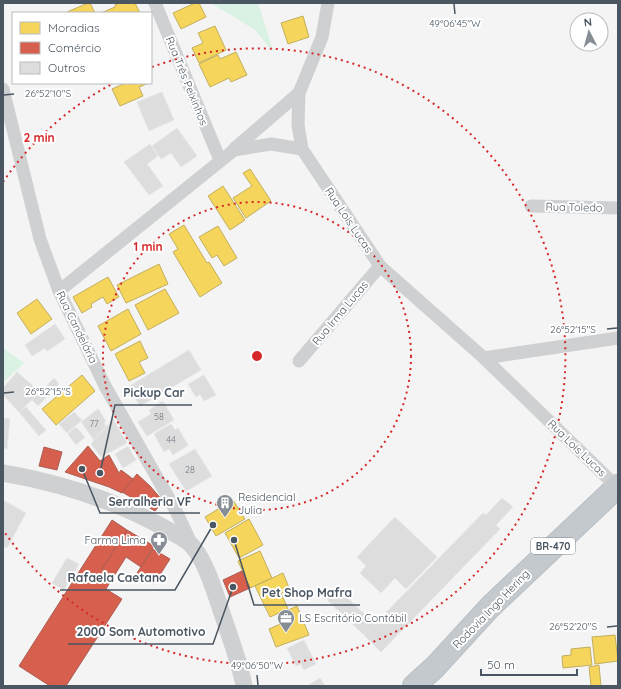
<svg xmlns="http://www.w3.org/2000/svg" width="621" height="689" font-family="Quicksand,sans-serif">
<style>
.green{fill:#d9f2e3}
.homes{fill:#f6d55c;stroke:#c2af5e}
.shops{fill:#d6604d;stroke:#ac5d53}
.building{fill:#ddddde;stroke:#e5e6e7}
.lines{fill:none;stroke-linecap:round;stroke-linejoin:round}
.trunk-casing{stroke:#b9bec3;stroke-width:24}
.minor{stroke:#ced0d2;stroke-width:13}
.tertiary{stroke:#ced0d2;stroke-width:17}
.trunk{stroke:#c4c9cd;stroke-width:22}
.ticks{fill:none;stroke:#4a5661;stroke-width:1.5}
.ring{fill:none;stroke:#d62828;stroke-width:2;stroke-dasharray:2 4}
.labels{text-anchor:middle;stroke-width:4;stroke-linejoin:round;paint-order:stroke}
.number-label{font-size:9px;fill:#707881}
.shield{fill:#fff;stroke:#808990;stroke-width:1}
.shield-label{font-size:10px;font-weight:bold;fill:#4a5661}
.street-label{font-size:11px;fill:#4a5661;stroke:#fff}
.poi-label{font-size:11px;fill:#4a5661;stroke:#fff;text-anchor:start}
.ticks-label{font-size:10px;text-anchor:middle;fill:#4a5661;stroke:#fff;stroke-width:4;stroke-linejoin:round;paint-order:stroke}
.centre{fill:#d62828;stroke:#fff;stroke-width:2}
.ring-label{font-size:12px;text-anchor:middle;font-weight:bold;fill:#d62828;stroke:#fff;stroke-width:4;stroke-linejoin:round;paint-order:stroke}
.leader{fill:none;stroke:#4a5661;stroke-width:1.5}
.callout-dot{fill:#4a5661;stroke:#fff;stroke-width:1.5}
.callout-label{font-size:12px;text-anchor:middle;font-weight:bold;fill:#4a5661;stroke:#fff;stroke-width:4;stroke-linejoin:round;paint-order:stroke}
</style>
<rect width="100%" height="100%" fill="#f4f4f4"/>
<g class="green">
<path d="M211,3H258L274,53L255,30Z"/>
<path d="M3,347L7,351L24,363L3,383Z"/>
</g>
<g class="homes">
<path d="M88,3H90L95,13H67V12Z"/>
<path d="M120,3H135L140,13H101L115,7V5Z"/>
<path d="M195,3H199L206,17L181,29L173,13Z"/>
<path d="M303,16L309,37L288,44L281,23Z"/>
<path d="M215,26L226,50L199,63L192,48L203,43L198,33Z"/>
<path d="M236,52L247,75L231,82L229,78L210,87L199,64L218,55L220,59Z"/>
<path d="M126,83H149L139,87L143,96L120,106L112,89Z"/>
<path d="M250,169L271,201L246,218L233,198L252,186L243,173Z"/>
<path d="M223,186L245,220L230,230L208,196Z"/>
<path d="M184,225L207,263L209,262L222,283L200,297L173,252L178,249L169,234Z"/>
<path d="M218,226L237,258L224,266L217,255L212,258L199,237Z"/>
<path d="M159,264L168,284L126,303L117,285Z"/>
<path d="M108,277L119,297L107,304L103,297L91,304L92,307L82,313L73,297Z"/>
<path d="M165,289L179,313L148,330L135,305Z"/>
<path d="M37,299L52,319L31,334L17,313Z"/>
<path d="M128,309L141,334L111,351L98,326Z"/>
<path d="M140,341L148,358L139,362L145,373L129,381L115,354Z"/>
<path d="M82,375L95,391L56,425L42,409Z"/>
<path d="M233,500L245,519L216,536L205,517Z"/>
<path d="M249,519L263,545L239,558L225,533Z"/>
<path d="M260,551L272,578L250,588L238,561Z"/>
<path d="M283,573L290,590L281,593L288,609L270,617L255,586Z"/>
<path d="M297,606L309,635L276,647L269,629L287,621L284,612Z"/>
<path d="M615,635L618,661L595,664L592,637Z"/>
<path d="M590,647L592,665L563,668L562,656L571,655V649Z"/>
<path d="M599,665L601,686H591L589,667Z"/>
</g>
<g class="shops">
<path d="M88,446L100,461L109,455L119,473L121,470L133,479L122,493L109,487L65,472Z"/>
<path d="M44,447L62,452L57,470L39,466Z"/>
<path d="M137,474L150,486L163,501L155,511L122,492Z"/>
<path d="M112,520L127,530L102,569L114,576L106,589L122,599L66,686H50L19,666Z"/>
<path d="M127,530L154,546L141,567L126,557L114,576L102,569Z"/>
<path d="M153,549L170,559L154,584L137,573Z"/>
<path d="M242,571L250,588L230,597L223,580Z"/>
</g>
<g class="building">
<path d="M162,92L174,120L149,131L137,102Z"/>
<path d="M177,128L197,156L181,167L171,153L161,159L152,146Z"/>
<path d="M150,144L158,156L147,164L163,186L149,195L124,162Z"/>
<path d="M55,324L65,339L47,351L45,348L32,356L25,345Z"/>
<path d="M189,350L201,370L140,406L128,387Z"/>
<path d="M17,372L40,392L19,412L3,395V388Z"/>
<path d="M204,375L216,395L204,401L200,394L196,397L188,384Z"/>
<path d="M54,378L59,384L38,406L32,400Z"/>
<path d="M163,401L174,420L147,436L138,422L151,414L149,410Z"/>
<path d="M26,407L46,430L39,436L19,412Z"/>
<path d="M98,409L106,421L104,423L106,426L94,440L81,422Z"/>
<path d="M74,412L82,420L67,433L59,424Z"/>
<path d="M3,418L10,419L7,449L3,448Z"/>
<path d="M113,419L127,443L101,457L91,444Z"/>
<path d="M171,424L175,430L178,428L188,445L173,455L169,449L164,452L154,434Z"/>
<path d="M76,427L85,437L76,445L68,434Z"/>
<path d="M128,446L136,460L123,468L115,454Z"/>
<path d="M195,449L212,476L186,491L169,464Z"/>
<path d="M502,498L513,507L496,525L500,529L381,652L364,635L483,513L486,515Z"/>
<path d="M3,500L26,513L7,548L3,546Z"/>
<path d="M395,517L437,557L406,589L395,578L381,593L360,573L366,566L357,557Z"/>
<path d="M67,558L79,564L64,590L52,583Z"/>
<path d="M338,589L375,624L364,635L327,600Z"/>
<path d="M304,640L316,664L304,670L301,664L296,666L287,648Z"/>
<path d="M320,678L325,686H307Z"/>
</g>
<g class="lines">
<defs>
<path id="trunk" d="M414,686L435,667L490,607L618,486"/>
</defs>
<use href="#trunk" class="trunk-casing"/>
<g class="minor">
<path d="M155,3L220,160"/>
<path d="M328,3L322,37L299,93L298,125L302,149L380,266L484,358L617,487"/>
<path d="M3,89L40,239L59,291L105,386L176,511L192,545"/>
<path d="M234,149L299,93"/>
<path d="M531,206L618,208"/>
<path d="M59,291L234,150L271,144L302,149"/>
<path d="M484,358L618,338"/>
<path d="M299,361L380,266"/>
</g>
<path class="tertiary" d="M3,473C61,483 117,501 168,530C176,535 188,540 193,547C207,563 217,599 224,619C231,641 240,663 244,686"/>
<use href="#trunk" class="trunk"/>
</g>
<path class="ticks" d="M454,4L455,14M4,95L14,94M607,329L617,328M4,393L14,392M607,627L617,626M257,675L258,685"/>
<g class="ring">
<circle cx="257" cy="356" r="154"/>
<path d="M3 182A308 308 0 0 1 112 84M152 67A308 308 0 1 1 3 530"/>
</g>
<defs>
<symbol id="building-pin" viewBox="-11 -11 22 30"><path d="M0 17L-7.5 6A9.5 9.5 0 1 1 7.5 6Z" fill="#868d94" stroke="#fff"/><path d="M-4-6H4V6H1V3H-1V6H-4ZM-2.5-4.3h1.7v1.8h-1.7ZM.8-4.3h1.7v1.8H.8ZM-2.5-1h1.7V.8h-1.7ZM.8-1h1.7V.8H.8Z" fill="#fff"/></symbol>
<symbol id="pharmacy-pin" viewBox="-11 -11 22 30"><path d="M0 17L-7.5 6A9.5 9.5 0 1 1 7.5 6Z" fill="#868d94" stroke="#fff"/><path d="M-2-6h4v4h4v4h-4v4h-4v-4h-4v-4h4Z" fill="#fff"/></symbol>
<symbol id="office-pin" viewBox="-11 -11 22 30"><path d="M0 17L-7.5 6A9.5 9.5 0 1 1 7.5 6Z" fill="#868d94" stroke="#fff"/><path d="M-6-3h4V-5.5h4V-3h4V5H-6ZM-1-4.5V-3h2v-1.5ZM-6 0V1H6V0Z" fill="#fff"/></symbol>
</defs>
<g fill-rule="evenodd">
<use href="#building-pin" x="215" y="493" width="20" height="27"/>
<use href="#pharmacy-pin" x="149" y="530" width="20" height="27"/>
<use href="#office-pin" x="276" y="608" width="20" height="27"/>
</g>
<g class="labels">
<g class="number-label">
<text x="159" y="420">58</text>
<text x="94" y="427">77</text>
<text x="171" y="443">44</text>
<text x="190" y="473">28</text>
</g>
<rect class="shield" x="531" y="538" width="44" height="16" rx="3"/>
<g class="shield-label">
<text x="553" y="550">BR-470</text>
</g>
<g class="street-label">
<text transform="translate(187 81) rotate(68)" y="4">Rua Três Peixinhos</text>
<text transform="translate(574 207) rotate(1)" y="4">Rua Toledo</text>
<text transform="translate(349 220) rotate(56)" y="4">Rua Lois Lucas</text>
<text transform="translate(340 313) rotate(-50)" y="4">Rua Irma Lucas</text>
<text transform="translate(77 327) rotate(64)" y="4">Rua Candelária</text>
<text transform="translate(577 448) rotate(44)" y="4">Rua Lois Lucas</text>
<text transform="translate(491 609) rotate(-46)" y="4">Rodovia Ingo Hering</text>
</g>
<g class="poi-label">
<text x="238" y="501">Residencial<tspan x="238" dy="13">Julia</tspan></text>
<text x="146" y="544" text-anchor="end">Farma Lima</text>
<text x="299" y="622">LS Escritório Contábil</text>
</g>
</g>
<g class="ticks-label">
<text x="455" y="27">49°06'45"W</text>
<text x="48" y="97">26°52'10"S</text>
<text x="573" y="333">26°52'15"S</text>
<text x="48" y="395">26°52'15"S</text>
<text x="573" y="630">26°52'20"S</text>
<text x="257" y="669">49°06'50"W</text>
</g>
<circle cx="257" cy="356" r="6" class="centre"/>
<g class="ring-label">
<text x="39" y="142">2 min</text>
<text x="148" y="251">1 min</text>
</g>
<path class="leader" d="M100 473L115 405H192M82 469L100 513H200M213 525L175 590H60M234 540L254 605H360M233 587L213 644H68"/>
<g class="callout-dot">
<circle cx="100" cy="473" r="4"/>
<circle cx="82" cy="469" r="4"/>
<circle cx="213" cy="525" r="4"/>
<circle cx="234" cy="540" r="4"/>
<circle cx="233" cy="587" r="4"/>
</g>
<g class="callout-label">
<text x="154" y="397">Pickup Car</text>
<text x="150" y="506">Serralheria VF</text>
<text x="117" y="582">Rafaela Caetano</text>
<text x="307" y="597">Pet Shop Mafra</text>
<text x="141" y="636">2000 Som Automotivo</text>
</g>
<rect width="621" height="689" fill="none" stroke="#4a5661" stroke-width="8"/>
<rect x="12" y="12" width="140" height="72" fill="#ffffff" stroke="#b7bbc0"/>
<rect x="20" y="22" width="20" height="12" fill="#f6d55c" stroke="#b7bbc0"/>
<text x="48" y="32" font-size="12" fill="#4a5661">Moradias</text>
<rect x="20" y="42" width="20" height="12" fill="#d6604d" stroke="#b7bbc0"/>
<text x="48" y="52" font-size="12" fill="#4a5661">Comércio</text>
<rect x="20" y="62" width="20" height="12" fill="#ddddde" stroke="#b7bbc0"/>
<text x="48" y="72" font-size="12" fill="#4a5661">Outros</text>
<g transform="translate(589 32) rotate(354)"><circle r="19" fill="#ffffff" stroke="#b7bbc0"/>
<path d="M0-3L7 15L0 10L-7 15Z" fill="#868d94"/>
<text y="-6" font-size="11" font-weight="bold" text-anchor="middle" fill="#4a5661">N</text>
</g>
<path d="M481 669v6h96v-6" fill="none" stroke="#4a5661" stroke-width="2"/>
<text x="487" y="669" font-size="12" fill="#4a5661" stroke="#ffffff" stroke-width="3" paint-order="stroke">50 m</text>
</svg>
